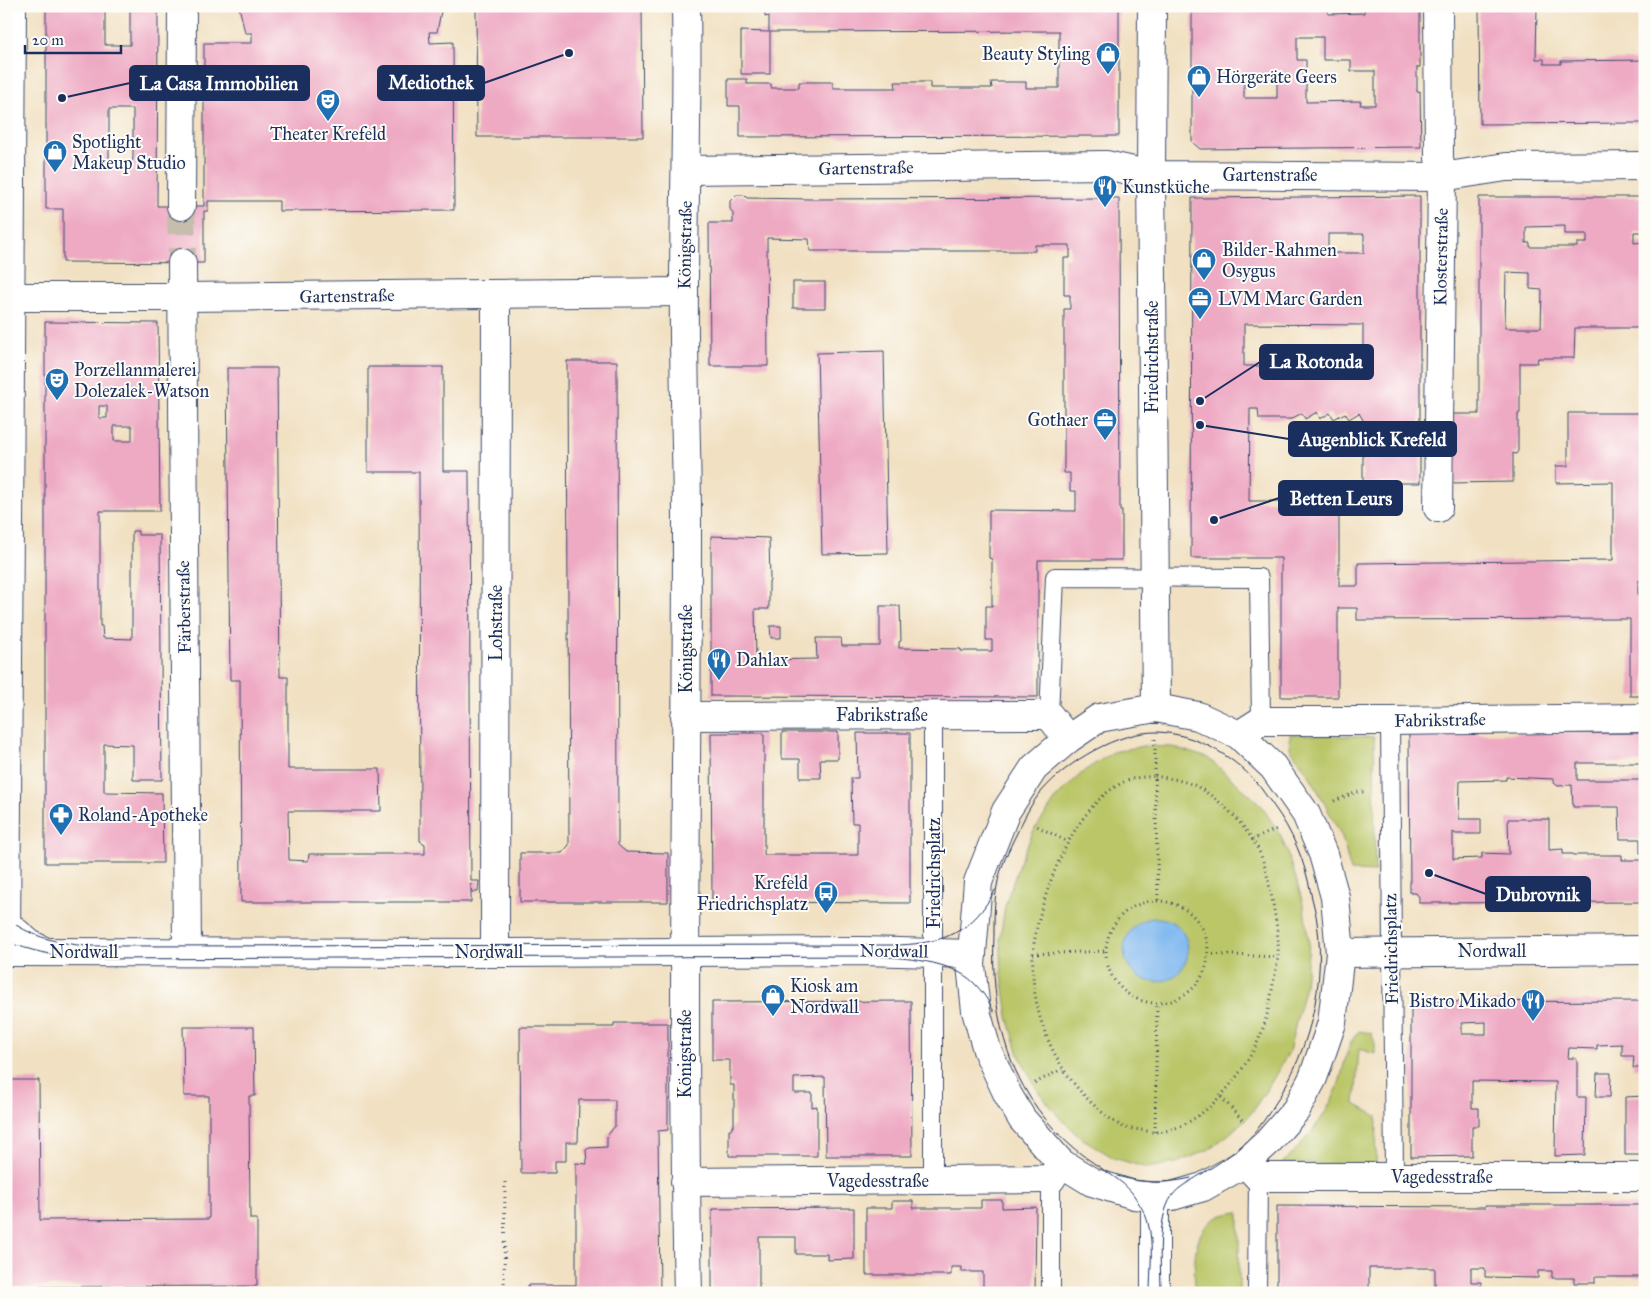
<svg xmlns="http://www.w3.org/2000/svg" width="1651" height="1299" font-family="'IM FELL Great Primer',serif">
<style>
.green{fill:#bac668;stroke:#6a7a63}
.water{fill:#7fb8ef;stroke:#4d74a6}
.building{fill:#eea9c3;fill-rule:evenodd}
.lines{fill:none;stroke-linecap:round;stroke-linejoin:round}
.minor-tunnel{stroke:#c6bdad;stroke-width:28;stroke-dasharray:28 14;stroke-linecap:butt}
.service-casing{stroke:#3b4a6d;stroke-width:20}
.minor-casing{stroke:#3b4a6d;stroke-width:30}
.tertiary-casing{stroke:#3b4a6d;stroke-width:30}
.path{stroke:#3b4a6d;stroke-width:3;stroke-dasharray:1 4;stroke-linecap:butt}
.service{stroke:#fff;stroke-width:18}
.minor{stroke:#fff;stroke-width:28}
.tertiary{stroke:#fff;stroke-width:28}
.tram{stroke:#1b2f5e;stroke-width:1}
.labels{text-anchor:middle;stroke-width:4;stroke-linejoin:round;paint-order:stroke}
.poi-label{font-size:18px;fill:#1b2f5e;stroke:#fdfcf7;text-anchor:start}
.street-label{font-size:18px;fill:#1b2f5e;stroke:#fdfcf7}
.leader{fill:none;stroke:#1b2f5e;stroke-width:2}
.callout-dot{fill:#1b2f5e;stroke:#fdfcf7;stroke-width:2}
.callout{fill:#1b2f5e;stroke:#1b2f5e;stroke-width:2}
.callout-label{font-size:19px;text-anchor:middle;font-weight:bold;fill:#fff}
</style>
<rect width="100%" height="100%" fill="#fdfcf7"/>
<filter id="ink" filterUnits="userSpaceOnUse"><feTurbulence type="fractalNoise" baseFrequency=".02" numOctaves="2"/><feDisplacementMap in="SourceGraphic" scale="10" xChannelSelector="R" yChannelSelector="G"/><feConvolveMatrix kernelMatrix="1 2 1 2 8 2 1 2 1" color-interpolation-filters="sRGB"/></filter>
<filter id="wash" filterUnits="userSpaceOnUse"><feTurbulence type="fractalNoise" baseFrequency=".0096" numOctaves="4" result="noise"/><feDisplacementMap in="SourceGraphic" scale="20" xChannelSelector="R" yChannelSelector="G"/><feGaussianBlur stdDeviation="1.12" result="paint"/><feColorMatrix in="noise" values="0 0 0 0 0 0 0 0 0 0 0 0 0 0 0 0 0 1.4 0 .05"/><feComposite in="paint" operator="in"/></filter>
<g filter="url(#wash)">
<rect width="100%" height="100%" fill="#f1e0c1"/>
<g class="green">
<path d="M1290,734L1374,737L1375,872L1351,871L1342,837L1311,778L1290,748Z"/>
<path d="M1143,746L1173,747L1208,758L1260,804L1281,836L1295,875L1304,908L1309,943L1305,985L1289,1052L1269,1086L1249,1116L1228,1135L1208,1150L1176,1163L1147,1168L1114,1158L1083,1139L1059,1117L1038,1091L1019,1055L1008,1017L1002,974L1000,939L1005,906L1018,867L1033,832L1058,796L1084,771L1113,752Z"/>
<path d="M1359,1031L1371,1033L1375,1043V1054L1359,1049L1355,1104L1377,1116L1376,1164H1281C1304,1143 1324,1120 1336,1091C1345,1071 1344,1046 1359,1031Z"/>
<path d="M1239,1212V1293H1195C1194,1256 1190,1216 1239,1212Z"/>
</g>
<circle class="water" cx="1156" cy="950" r="32"/>
<g id="blocks">
<g class="building">
<path d="M46,6H105V45H130V6H158L157,206H204V43H252V33H245L239,6H442L437,32H429L430,43L453,42L454,210L279,211V201H208V211H204V263L63,262V209H46ZM109,109H133V159L131,163H109Z"/>
<path d="M476,6H642L643,137H477Z"/>
<path d="M765,6H1119V136L740,137V106H728V79H747V84H771V88H799V82H833V88H896L895,82H930V88H992L991,82H1026V88H1059V31L770,32V74H741V31L769,32V16L765,17Z"/>
<path d="M1192,6H1328V14L1364,13V6H1420V67H1417V92L1420,91L1421,147L1200,149L1192,142ZM1297,37H1323V60H1351V71H1375V105H1360L1361,101L1306,102V60H1297ZM1254,79H1277V98H1244V84L1254,85Z"/>
<path d="M1479,6H1537L1536,59H1544V64H1561V61L1645,60V123L1480,124Z"/>
<path d="M736,195H744L747,198L810,199L1119,198L1120,511H1122V560H1038V697L711,696V536L769,538L770,581H769V609H755L756,660L817,659L816,638H841L842,646H880V606H900L901,641L899,642V648L961,649V651H992V640H986V606H992V559L989,558V510L1076,511V491H1070V473H1064V309H1070V295H1064V258H1070V245H1035V251H810L809,239L767,238L768,366H710L709,223H733V213L730,209V201Z"/>
<path d="M1420,196V483H1363V420L1359,413L1349,419L1345,413L1334,419L1330,413L1320,419L1317,412L1305,419L1302,413L1291,419H1259L1258,409H1250L1249,501H1339V586H1358V563L1613,560V482L1556,483V466H1568V413H1645V581H1638V595H1645V696H1630V619L1357,620V608H1338V697H1281V558H1191L1192,198ZM1328,234H1364V253H1328ZM1244,324L1363,325V366H1244Z"/>
<path d="M1479,197H1645V232H1634V243L1645,242V328H1575L1574,358H1538L1537,363H1520V413L1518,414V451L1516,454L1513,453V482L1448,483L1449,414H1479ZM1565,226V234H1587V243H1577V247H1530V243H1526V227ZM1506,272L1530,273V289L1542,290L1541,328H1505Z"/>
<rect x="793" y="282" width="32" height="26"/>
<path d="M45,322L158,323L160,511H100V626H102L103,638L132,639V531H138V535H160L162,780H133V745L104,744V792L162,793L163,863H45ZM99,406H107V418H99ZM114,426H132V441H114Z"/>
<path d="M884,351L888,553L822,554L817,353Z"/>
<path d="M567,361H617L618,845L626,852L668,853V902H520V853H562L569,845Z"/>
<path d="M368,367H443V471H469L471,881H479L478,892H472L471,884V902H241L240,680H230L227,368H277L280,677H288V769H380L381,811H288L289,860L308,861L309,854H425V844L420,841L419,472H368Z"/>
<path d="M770,626H781V638H771Z"/>
<path d="M782,732H838V759H820L821,778H800V759H782Z"/>
<path d="M711,733H764V855H858V823H852L851,778H858L857,733H910V903L712,902Z"/>
<path d="M1645,733V763H1577V780H1643V801H1645V853H1640V839H1620L1619,807H1573L1572,785L1558,786L1554,783V779L1506,777V780L1460,781L1459,819H1481V834H1456L1453,832V859L1482,858V853L1509,854L1508,819H1549V850L1563,849V854H1573V855H1622V860H1645V902L1419,903V897L1416,893H1410L1409,734Z"/>
<path d="M911,1001L912,1156H826L825,1077L794,1078V1093H812V1107L817,1106V1156H729V1129H732V1126H734V1085H730V1060H712V1002Z"/>
<path d="M1645,1001V1068H1633L1634,1056H1622V1044L1597,1045V1049L1569,1048L1568,1058H1574L1577,1060V1097H1586L1585,1155L1555,1156L1556,1082L1472,1081V1108H1479V1126H1472V1156L1411,1157V1002ZM1486,1022V1034H1462V1023Z"/>
<path d="M614,1023H668V1130L658,1131L660,1293H528V1285H576V1163L587,1164L586,1150L589,1148L607,1147V1136L615,1126V1100H579L578,1142H566V1161H555V1173H521L520,1027H614Z"/>
<path d="M183,1027H254L255,1096H249L250,1219H257V1286L6,1287V1080H39L40,1220L209,1219V1096H184Z"/>
<path d="M1597,1073H1611L1610,1097H1596Z"/>
<path d="M1645,1096V1155H1625V1097Z"/>
<path d="M981,1200H1002V1208L1036,1207L1035,1293H983V1272H962V1267H951V1275H866V1208H892V1201H913V1208H981Z"/>
<path d="M1485,1205H1645V1277H1595V1283H1574V1278H1552V1271H1538V1278L1485,1277V1268H1471V1282H1481V1290L1485,1293H1435V1268H1369V1293H1277V1206L1486,1207Z"/>
<path d="M854,1208V1259L827,1260V1254H796V1237H759V1293H712V1209Z"/>
</g>
</g>
</g>
<g filter="url(#ink)">
<use href="#blocks" fill-opacity="0" stroke="#3b4a6d" stroke-width="1"/>
<g class="lines">
<path class="minor-tunnel" d="M181,206L182,263"/>
<defs>
<g id="service">
<path d="M933,715V1181"/>
<path d="M1049,715L1055,577L1259,578L1261,721"/>
<path d="M1390,721L1394,1176"/>
<path d="M6,917L33,940L51,949"/>
<path d="M1051,1293V1179"/>
<path d="M1257,1293L1258,1177"/>
</g>
<g id="minor">
<path d="M686,6C688,101 684,196 684,291C683,368 687,446 687,523C687,780 682,1036 688,1293"/>
<path d="M1152,6L1151,175L1156,708"/>
<path d="M1438,6L1439,158L1442,177L1438,508"/>
<path d="M686,170L1106,165L1151,175L1442,177L1506,167L1645,166"/>
<path d="M181,206L182,6"/>
<path d="M182,263L187,952"/>
<path d="M10,297H181L684,292"/>
<path d="M685,716L1049,715L1068,739"/>
<path d="M1239,735L1261,721H1390L1645,718"/>
<path d="M495,952L496,294"/>
<path d="M1245,1163L1258,1177H1645"/>
<path d="M685,1182L1051,1179L1061,1163"/>
</g>
<g id="tertiary">
<path d="M1156,708L1198,716L1239,735L1273,767L1306,814L1323,854L1335,897L1340,953L1332,1023L1313,1078L1296,1110L1268,1142L1245,1163L1203,1187L1172,1196L1155,1197L1134,1195L1092,1182L1061,1163L1022,1119L1008,1095L987,1050L976,1011L971,965L978,882L1006,811L1034,768L1068,739L1099,718Z"/>
<path d="M6,938C10,627 9,317 12,6"/>
<path d="M6,952L506,953L863,951L972,954"/>
<path d="M1340,953L1645,950"/>
<path d="M1155,1197V1293"/>
</g>
</defs>
<use href="#service" class="service-casing"/>
<use href="#minor" class="minor-casing"/>
<use href="#tertiary" class="tertiary-casing"/>
<g class="path">
<path d="M1155,739V776L1158,900"/>
<path d="M1155,776C1168,778 1183,780 1196,786C1223,801 1250,829 1262,858C1267,872 1270,889 1273,904C1276,921 1279,938 1278,956C1277,965 1275,975 1273,984C1270,1004 1266,1024 1257,1043C1240,1079 1198,1132 1154,1132C1150,1132 1144,1130 1140,1130C1136,1129 1130,1129 1126,1128C1112,1123 1092,1104 1082,1093C1048,1056 1030,1004 1033,954C1035,924 1049,881 1062,854C1076,825 1099,790 1131,779C1138,777 1147,777 1155,776Z"/>
<path d="M1334,801L1357,792H1366"/>
<path d="M1033,824L1068,842"/>
<path d="M1252,840L1279,828"/>
<circle cx="1157" cy="952" r="51"/>
<path d="M1033,954L1105,951"/>
<path d="M1208,954L1278,957"/>
<path d="M1035,1083L1062,1069"/>
<path d="M1221,1097L1244,1122"/>
<path d="M1155,1132L1157,1003"/>
<path d="M504,1293L505,1181"/>
</g>
<use href="#service" class="service"/>
<use href="#minor" class="minor"/>
<use href="#tertiary" class="tertiary"/>
<g class="tram">
<path d="M16,925C39,939 60,943 86,946L899,945C944,943 973,932 995,890"/>
<path d="M16,945C39,953 62,957 87,959L874,956C904,958 951,960 974,983C982,991 989,1001 994,1012"/>
<path d="M1117,1176C1142,1183 1166,1184 1191,1178"/>
<path d="M1150,1293C1150,1271 1154,1243 1148,1223C1146,1214 1140,1205 1135,1197C1126,1183 1112,1176 1098,1166C1083,1156 1067,1144 1055,1130C1004,1075 991,1008 994,935C994,919 994,902 997,886C1000,868 1009,849 1017,833C1024,819 1031,803 1042,791C1067,762 1118,731 1158,732C1195,734 1232,755 1256,782C1262,789 1267,797 1273,805C1293,832 1305,862 1311,894C1313,903 1316,913 1317,922C1328,996 1302,1074 1255,1132C1240,1150 1219,1163 1200,1175C1191,1181 1178,1187 1172,1196C1156,1219 1161,1266 1161,1293"/>
</g>
</g>
</g>
<defs>
<symbol id="shop-pin" viewBox="-11 -11 22 30"><path d="M0 17L-7.5 6A9.5 9.5 0 1 1 7.5 6Z" fill="#1f6fb2" stroke="#fdfcf7"/><path d="M-5-2.5h2.3a2.7 3.5 0 0 1 5.4 0H5L5.5 6h-11ZM-1.5-2.5h3a1.5 2.3 0 0 0-3 0Z" fill="#fff"/></symbol>
<symbol id="theatre-pin" viewBox="-11 -11 22 30"><path d="M0 17L-7.5 6A9.5 9.5 0 1 1 7.5 6Z" fill="#1f6fb2" stroke="#fdfcf7"/><path d="M-5-5.5Q0-4 5-5.5V0Q5 5 0 6Q-5 5-5 0ZM-3.3-2.5H-1v1.5H-3.3ZM1-2.5H3.3v1.5H1ZM-2.8 1Q0 5.5 2.8 1Z" fill="#fff"/></symbol>
<symbol id="restaurant-pin" viewBox="-11 -11 22 30"><path d="M0 17L-7.5 6A9.5 9.5 0 1 1 7.5 6Z" fill="#1f6fb2" stroke="#fdfcf7"/><path d="M-5-6h1v4h1v-4h1v4h1v-4h1v5L-1.5 .5V6h-2V.5L-5-1ZM5-6V6H3V1.5H1.5Q1.5-4 5-6Z" fill="#fff"/></symbol>
<symbol id="office-pin" viewBox="-11 -11 22 30"><path d="M0 17L-7.5 6A9.5 9.5 0 1 1 7.5 6Z" fill="#1f6fb2" stroke="#fdfcf7"/><path d="M-6-3h4V-5.5h4V-3h4V5H-6ZM-1-4.5V-3h2v-1.5ZM-6 0V1H6V0Z" fill="#fff"/></symbol>
<symbol id="pharmacy-pin" viewBox="-11 -11 22 30"><path d="M0 17L-7.5 6A9.5 9.5 0 1 1 7.5 6Z" fill="#1f6fb2" stroke="#fdfcf7"/><path d="M-2-6h4v4h4v4h-4v4h-4v-4h-4v-4h4Z" fill="#fff"/></symbol>
<symbol id="bus-pin" viewBox="-11 -11 22 30"><path d="M0 17L-7.5 6A9.5 9.5 0 1 1 7.5 6Z" fill="#1f6fb2" stroke="#fdfcf7"/><path d="M-5-6H5V4H4V6H2V4H-2V6H-4V4H-5ZM-3.5-4V0h7V-4ZM-3.5 1.2v1.5H-2V1.2ZM2 1.2v1.5H3.5V1.2Z" fill="#fff"/></symbol>
</defs>
<g fill-rule="evenodd">
<use href="#shop-pin" x="1094" y="40" width="28" height="38"/>
<use href="#shop-pin" x="1185" y="63" width="28" height="38"/>
<use href="#theatre-pin" x="314" y="87" width="28" height="38"/>
<use href="#shop-pin" x="41" y="138" width="28" height="38"/>
<use href="#restaurant-pin" x="1091" y="173" width="28" height="38"/>
<use href="#shop-pin" x="1190" y="246" width="28" height="38"/>
<use href="#office-pin" x="1186" y="285" width="28" height="38"/>
<use href="#theatre-pin" x="43" y="366" width="28" height="38"/>
<use href="#office-pin" x="1091" y="406" width="28" height="38"/>
<use href="#restaurant-pin" x="705" y="646" width="28" height="38"/>
<use href="#pharmacy-pin" x="47" y="801" width="28" height="38"/>
<use href="#bus-pin" x="812" y="879" width="28" height="38"/>
<use href="#shop-pin" x="759" y="982" width="28" height="38"/>
<use href="#restaurant-pin" x="1519" y="987" width="28" height="38"/>
</g>
<g class="labels">
<g class="poi-label">
<text x="1090" y="60" text-anchor="end">Beauty Styling</text>
<text x="1216" y="83">Hörgeräte Geers</text>
<text x="328" y="140" text-anchor="middle">Theater Krefeld</text>
<text x="72" y="148">Spotlight<tspan x="72" dy="21">Makeup Studio</tspan></text>
<text x="1122" y="193">Kunstküche</text>
<text x="1222" y="256">Bilder-Rahmen<tspan x="1222" dy="21">Osygus</tspan></text>
<text x="1218" y="305">LVM Marc Garden</text>
<text x="74" y="376">Porzellanmalerei<tspan x="74" dy="21">Dolezalek-Watson</tspan></text>
<text x="1088" y="426" text-anchor="end">Gothaer</text>
<text x="736" y="666">Dahlax</text>
<text x="78" y="821">Roland-Apotheke</text>
<text x="808" y="889" text-anchor="end">Krefeld<tspan x="808" dy="21">Friedrichsplatz</tspan></text>
<text x="790" y="992">Kiosk am<tspan x="790" dy="21">Nordwall</tspan></text>
<text x="1516" y="1007" text-anchor="end">Bistro Mikado</text>
</g>
<g class="street-label">
<text transform="translate(866 168) rotate(-1)" y="6">Gartenstraße</text>
<text x="1270" y="181">Gartenstraße</text>
<text transform="translate(685 245) rotate(-89)" y="6">Königstraße</text>
<text transform="translate(1441 257) rotate(-89)" y="6">Klosterstraße</text>
<text transform="translate(347 296) rotate(-1)" y="6">Gartenstraße</text>
<text transform="translate(1152 357) rotate(-90)" y="6">Friedrichstraße</text>
<text transform="translate(184 607) rotate(-91)" y="6">Färberstraße</text>
<text transform="translate(496 623) rotate(-90)" y="6">Lohstraße</text>
<text transform="translate(686 649) rotate(-90)" y="6">Königstraße</text>
<text x="882" y="721">Fabrikstraße</text>
<text transform="translate(1440 720) rotate(-1)" y="6">Fabrikstraße</text>
<text transform="translate(934 873) rotate(-90)" y="6">Friedrichsplatz</text>
<text transform="translate(1391 949) rotate(-91)" y="6">Friedrichsplatz</text>
<text transform="translate(894 951) rotate(1)" y="6">Nordwall</text>
<text x="1492" y="957">Nordwall</text>
<text x="84" y="958">Nordwall</text>
<text x="489" y="958">Nordwall</text>
<text transform="translate(685 1054) rotate(-90)" y="6">Königstraße</text>
<text x="1442" y="1183">Vagedesstraße</text>
<text x="878" y="1187">Vagedesstraße</text>
</g>
</g>
<path class="leader" d="M569 53L484 83M62 98L130 83M1200 401L1260 362M1200 425L1289 439M1214 520L1279 498M1429 873L1486 894"/>
<g class="callout-dot">
<circle cx="569" cy="53" r="5"/>
<circle cx="62" cy="98" r="5"/>
<circle cx="1200" cy="401" r="5"/>
<circle cx="1200" cy="425" r="5"/>
<circle cx="1214" cy="520" r="5"/>
<circle cx="1429" cy="873" r="5"/>
</g>
<g class="callout">
<rect x="378" y="66" width="106" height="34" rx="5"/>
<rect x="130" y="66" width="179" height="34" rx="5"/>
<rect x="1260" y="345" width="113" height="34" rx="5"/>
<rect x="1289" y="422" width="167" height="34" rx="5"/>
<rect x="1279" y="481" width="123" height="34" rx="5"/>
<rect x="1486" y="877" width="104" height="34" rx="5"/>
</g>
<g class="callout-label">
<text x="431" y="89">Mediothek</text>
<text x="219" y="90">La Casa Immobilien</text>
<text x="1316" y="368">La Rotonda</text>
<text x="1373" y="446">Augenblick Krefeld</text>
<text x="1341" y="505">Betten Leurs</text>
<text x="1538" y="901">Dubrovnik</text>
</g>
<rect width="1651" height="1299" fill="none" stroke="#fdfcf7" stroke-width="25"/>
<path d="M25 45v8h96v-8" fill="none" stroke="#1b2f5e" stroke-width="2.5"/>
<text x="32" y="45" font-size="15" fill="#1b2f5e" stroke="#fdfcf7" stroke-width="4" paint-order="stroke">20 m</text>
</svg>
